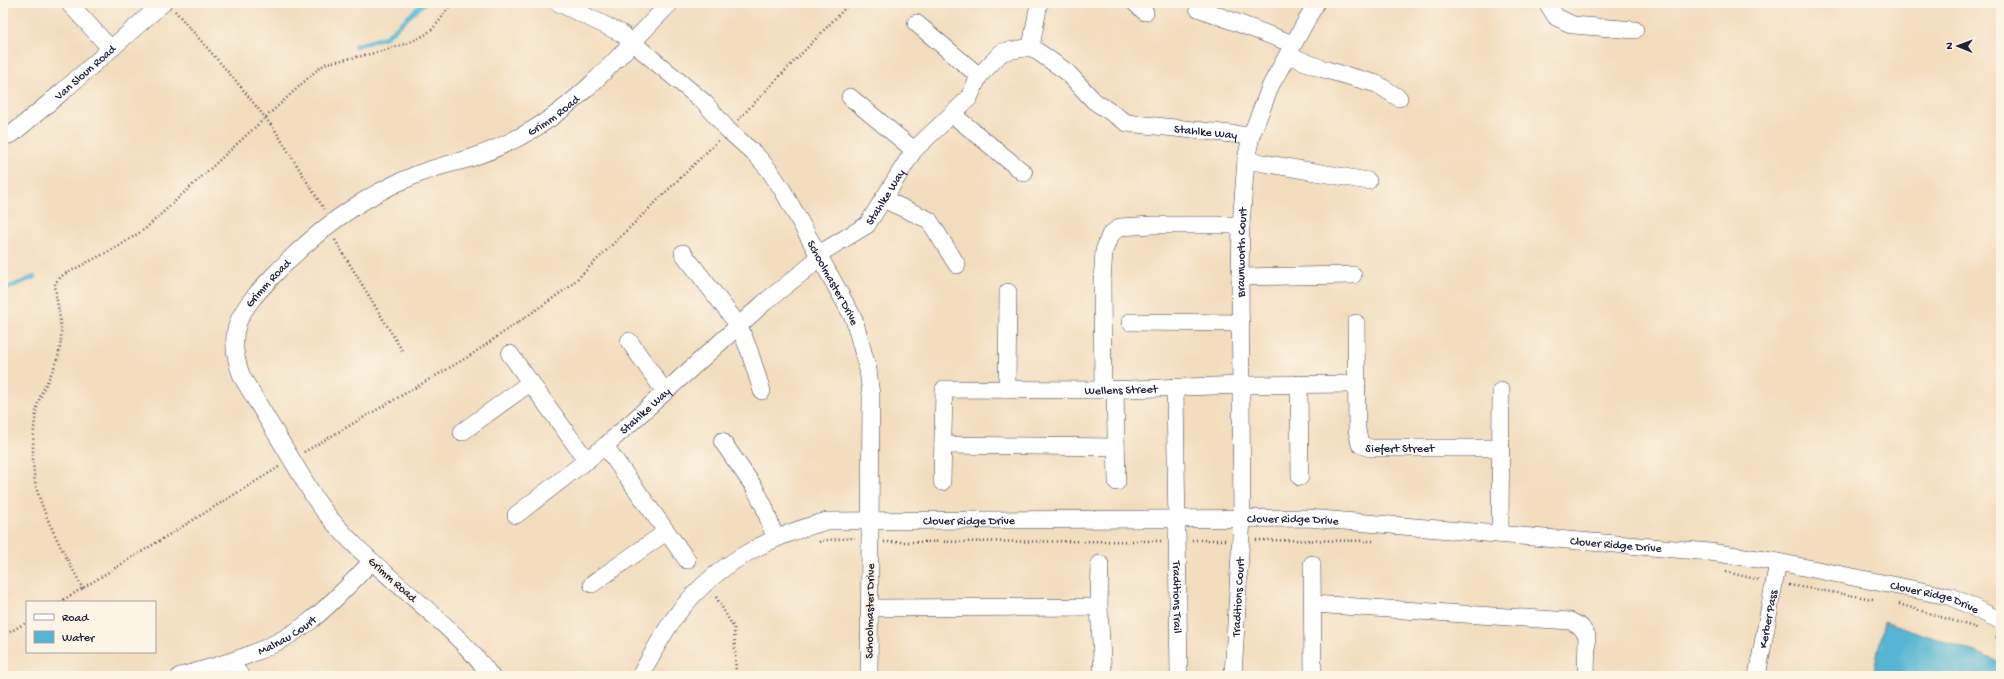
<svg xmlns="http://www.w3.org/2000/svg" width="2004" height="679" font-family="'Gochi Hand',sans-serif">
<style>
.water{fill:#54b5d2;stroke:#3b6c86}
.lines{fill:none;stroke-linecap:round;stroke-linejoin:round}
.stream{stroke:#54b5d2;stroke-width:4.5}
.minor-casing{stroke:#413e4f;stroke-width:18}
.path{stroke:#413e4f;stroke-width:2.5;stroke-dasharray:1 3;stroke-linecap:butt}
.minor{stroke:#fff;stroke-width:17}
.labels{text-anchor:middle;stroke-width:4;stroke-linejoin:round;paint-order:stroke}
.street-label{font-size:12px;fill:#22223b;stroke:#fcf5e5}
</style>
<rect width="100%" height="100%" fill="#fcf5e5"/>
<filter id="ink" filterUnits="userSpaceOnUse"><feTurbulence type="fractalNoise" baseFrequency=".025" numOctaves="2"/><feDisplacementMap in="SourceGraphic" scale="8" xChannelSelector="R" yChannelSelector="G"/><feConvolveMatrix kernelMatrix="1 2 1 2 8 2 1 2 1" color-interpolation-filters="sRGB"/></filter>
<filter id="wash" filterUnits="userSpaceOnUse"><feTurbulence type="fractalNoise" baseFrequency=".012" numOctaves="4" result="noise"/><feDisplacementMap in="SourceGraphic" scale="16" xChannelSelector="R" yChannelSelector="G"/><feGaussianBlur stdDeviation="0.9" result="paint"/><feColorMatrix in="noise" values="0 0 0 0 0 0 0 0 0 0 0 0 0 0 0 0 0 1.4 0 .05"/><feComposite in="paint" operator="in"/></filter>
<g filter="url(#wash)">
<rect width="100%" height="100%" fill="#f2ddbe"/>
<path class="water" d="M1884,621L1981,654L2001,664V676H1873Z"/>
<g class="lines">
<g class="stream">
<path d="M355,46L386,37L424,3"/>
<path d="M3,290L34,277"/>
</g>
</g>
</g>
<g filter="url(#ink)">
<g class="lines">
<defs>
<g id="minor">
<path d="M69,3L110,48"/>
<path id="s1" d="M559,3L621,33L705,103L728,130L757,156L769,170L782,189L854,319L868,370L871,395L869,676"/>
<path d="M1135,3L1145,12"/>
<path d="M1547,3L1556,17L1573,25L1635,30"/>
<path d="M1198,8L1293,44"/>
<path d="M916,23L979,76"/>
<path d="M1031,47L1039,3"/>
<path d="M1288,55L1323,69L1377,84L1399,98"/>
<path d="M850,97L914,150"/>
<path d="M952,114L1024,173"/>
<path id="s2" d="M3,137L12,134L62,92L163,3"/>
<path d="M1246,160L1368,181"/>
<path d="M883,199L929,220L957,265"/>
<path d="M683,253L739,326L749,350L762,391"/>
<path d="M1240,277L1353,275"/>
<path d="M1130,322L1241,323"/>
<path id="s3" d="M1356,323L1357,430L1360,444L1370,448H1501"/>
<path d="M629,341L665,392"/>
<path d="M510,354L587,461"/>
<path d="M1299,384L1300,477"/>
<path id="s4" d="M1175,387L1179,676"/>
<path d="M1007,389L1008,292"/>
<path d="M1115,389L1117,482"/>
<path d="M1103,390L1102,282L1104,251L1110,235L1120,227L1152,225H1241"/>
<path d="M462,432L531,382"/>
<path d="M722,441L754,487L764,506L775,538"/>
<path d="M943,445L1116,447"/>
<path d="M605,446L687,560"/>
<path id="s5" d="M942,482L944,389L1103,390L1242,385L1357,384"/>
<path id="s6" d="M516,515L605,446L765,302L809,267L819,254L867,225L914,150L969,98L979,76L1002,52L1031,47L1067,72L1094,101L1127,123L1251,136"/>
<path d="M1500,534L1501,391"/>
<path d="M1100,564L1099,607L1103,676"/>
<path d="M1312,564L1313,676"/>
<path d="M592,584L666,532"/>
<path d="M1313,604L1570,621L1581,627L1587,636L1586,676"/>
<path d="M870,608L1099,607"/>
<path d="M231,663L241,676"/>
<path id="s7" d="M180,676C225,664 272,651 309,622C332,604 352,582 372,561"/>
<path id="s8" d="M491,676C441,609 364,568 316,500L242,377C224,330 240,311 271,278C315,232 359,197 418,174C435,167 454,163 471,158C494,150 516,140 537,127C586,97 630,44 670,3"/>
<path id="s9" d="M640,676C652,655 663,632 678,613C716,564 767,537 827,521L1308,518L1710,552L1778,562L1952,597L2001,621"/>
<path id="s10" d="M1233,676L1242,518L1240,277L1241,225L1246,160L1251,136L1271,85L1316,3"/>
<path id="s11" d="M1757,676L1778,562"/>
</g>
</defs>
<use href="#minor" class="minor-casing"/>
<g class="path">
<path d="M175,11L236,81L275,130L324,209"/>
<path d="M738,120L850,3"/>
<path d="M335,240L403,352"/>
<path d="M304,452L468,357L569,287L718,141"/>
<path d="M1192,540H1225"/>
<path d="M1256,540L1375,541"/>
<path d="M819,542L826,540L855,538"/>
<path d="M884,542L1163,541"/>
<path d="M1726,572L1760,580"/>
<path d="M1789,585L1873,599"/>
<path d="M83,589C67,558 37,507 34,474C32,454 33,432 36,413C39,389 57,371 60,347C64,327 56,304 55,283L63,275L119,246L145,229L318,69L327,63C353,58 405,48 426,34C437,26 444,15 451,3"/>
<path d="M716,597L734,628L736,676"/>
<path d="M60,602L279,467"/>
<path d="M1899,604L1977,628"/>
<path d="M3,636L27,622"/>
<path d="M1996,637L2001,639"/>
</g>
<use href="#minor" class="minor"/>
</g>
</g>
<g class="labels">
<g class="street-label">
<text dy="4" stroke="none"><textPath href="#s2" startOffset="105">Van Sloun Road</textPath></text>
<text dy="4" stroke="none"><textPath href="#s8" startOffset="834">Grimm Road</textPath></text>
<text dy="4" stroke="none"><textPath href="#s6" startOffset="910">Stahlke Way</textPath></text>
<text dy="4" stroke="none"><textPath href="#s6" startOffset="490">Stahlke Way</textPath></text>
<text dy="4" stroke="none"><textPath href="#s10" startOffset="424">Braunworth Court</textPath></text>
<text dy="4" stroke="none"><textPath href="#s8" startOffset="498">Grimm Road</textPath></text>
<text dy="4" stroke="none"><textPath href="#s1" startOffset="401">Schoolmaster Drive</textPath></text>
<text dy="4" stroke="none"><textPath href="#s5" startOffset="270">Wellens Street</textPath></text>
<text dy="4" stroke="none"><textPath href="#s6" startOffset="166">Stahlke Way</textPath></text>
<text dy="4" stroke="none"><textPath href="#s3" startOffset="162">Siefert Street</textPath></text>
<text dy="4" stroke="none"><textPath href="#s9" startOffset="394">Clover Ridge Drive</textPath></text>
<text dy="4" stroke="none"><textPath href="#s9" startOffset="718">Clover Ridge Drive</textPath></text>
<text dy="4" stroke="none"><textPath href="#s9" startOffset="1042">Clover Ridge Drive</textPath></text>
<text transform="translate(393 579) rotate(42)" y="4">Grimm Road</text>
<text dy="4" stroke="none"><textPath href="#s4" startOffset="210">Traditions Trail</textPath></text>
<text dy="4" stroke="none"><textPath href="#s10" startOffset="79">Traditions Court</textPath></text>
<text dy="4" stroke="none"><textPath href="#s9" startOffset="1366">Clover Ridge Drive</textPath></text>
<text transform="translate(869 611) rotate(-89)" y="4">Schoolmaster Drive</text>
<text dy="4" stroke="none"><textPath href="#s11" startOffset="58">Kerber Pass</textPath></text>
<text dy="4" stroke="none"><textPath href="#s7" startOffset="115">Malnau Court</textPath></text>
</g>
</g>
<rect width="2004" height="679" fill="none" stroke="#fcf5e5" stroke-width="16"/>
<rect x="26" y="601" width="130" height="52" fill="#fcf5e5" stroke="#a5a1a1"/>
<rect x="34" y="614" width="20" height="6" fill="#ffffff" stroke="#a5a1a1"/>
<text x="62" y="621" font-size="12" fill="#22223b">Road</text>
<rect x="34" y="631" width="20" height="12" fill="#54b5d2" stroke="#a5a1a1"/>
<text x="62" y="641" font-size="12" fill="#22223b">Water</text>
<g transform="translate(1958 46) rotate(271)" stroke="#fcf5e5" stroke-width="3" paint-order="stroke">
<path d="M0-3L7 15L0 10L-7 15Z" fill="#22223b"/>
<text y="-6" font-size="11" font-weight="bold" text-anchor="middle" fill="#22223b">N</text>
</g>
</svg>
